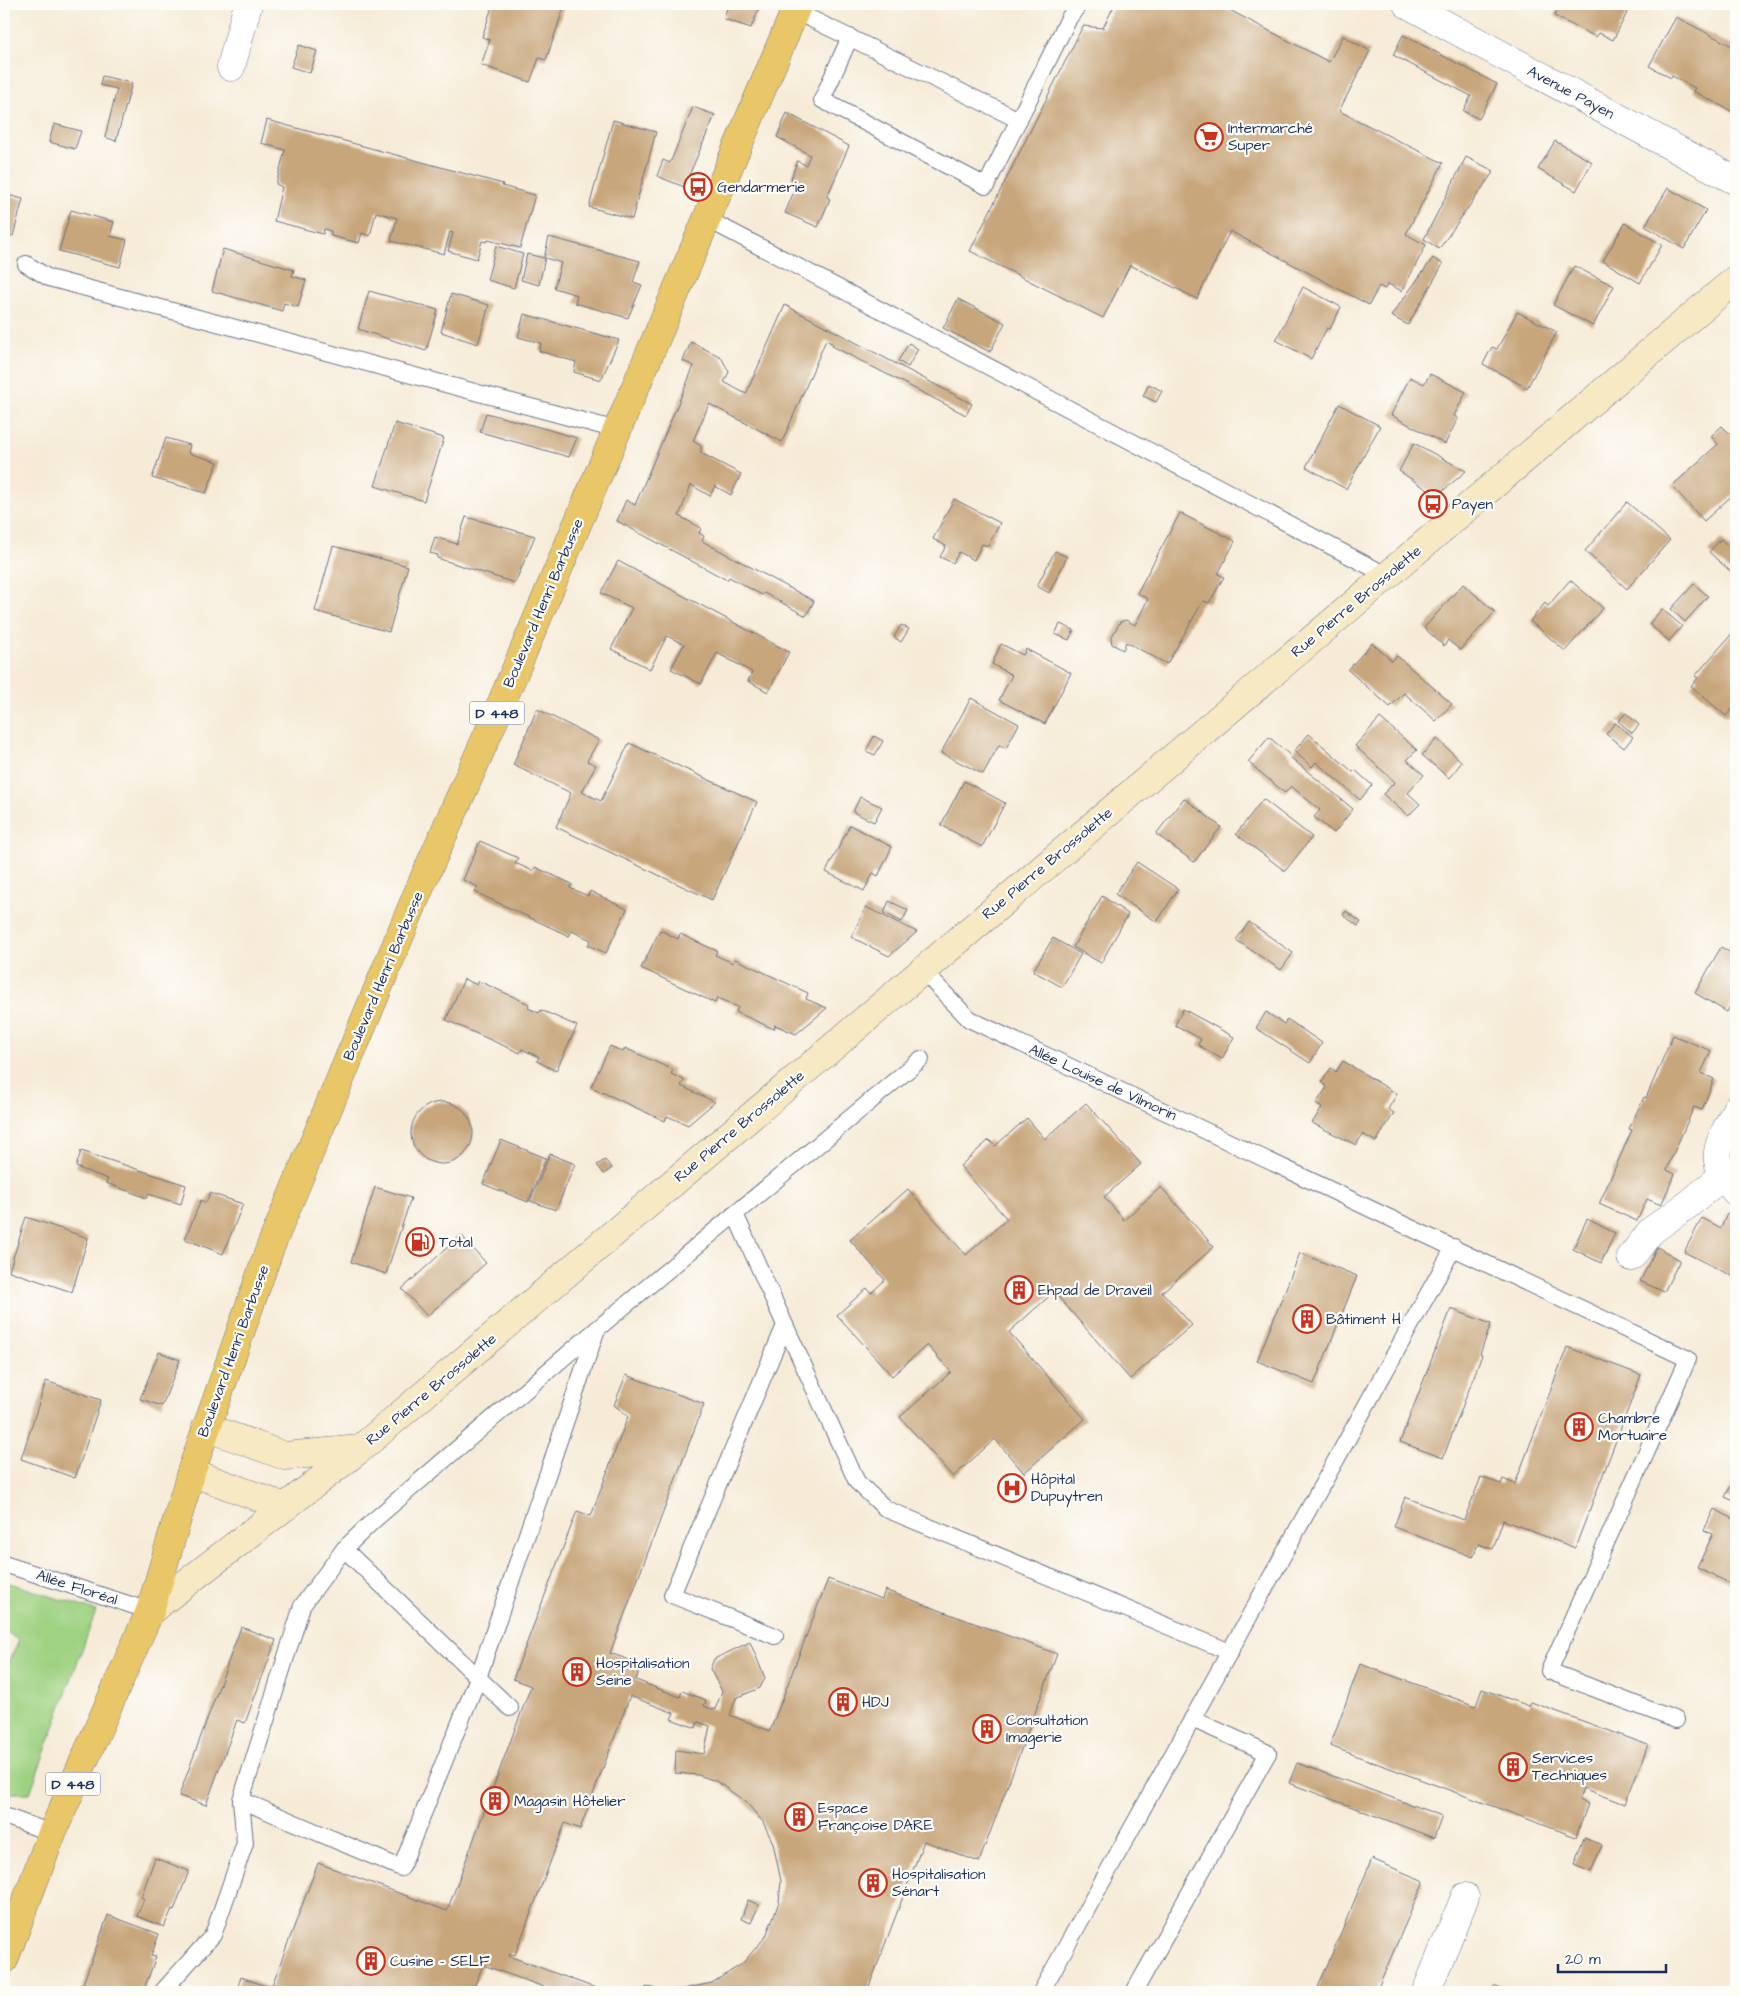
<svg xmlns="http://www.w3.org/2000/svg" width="1740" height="1996" font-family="'Architects Daughter',sans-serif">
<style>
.green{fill:#9ed181;stroke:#5c8070}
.building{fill:#c7a67c}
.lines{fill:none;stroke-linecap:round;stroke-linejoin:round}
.lane-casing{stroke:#687188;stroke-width:18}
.street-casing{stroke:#687188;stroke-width:29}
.secondary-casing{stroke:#687188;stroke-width:29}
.primary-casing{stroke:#687188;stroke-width:29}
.lane{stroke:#fff;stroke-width:16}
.street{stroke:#fff;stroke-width:28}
.secondary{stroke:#f6e9c3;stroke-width:28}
.primary{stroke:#e9c769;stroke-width:28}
.labels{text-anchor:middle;stroke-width:4.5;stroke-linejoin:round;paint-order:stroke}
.shield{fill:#fdfcf7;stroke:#5f6c8c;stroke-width:1}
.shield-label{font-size:14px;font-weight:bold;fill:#1b2f5e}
.street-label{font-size:15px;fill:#1b2f5e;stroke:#fdfcf7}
.poi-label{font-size:15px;fill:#1b2f5e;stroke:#fdfcf7;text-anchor:start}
</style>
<rect width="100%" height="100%" fill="#fdfcf7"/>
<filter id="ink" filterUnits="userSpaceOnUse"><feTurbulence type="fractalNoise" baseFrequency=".02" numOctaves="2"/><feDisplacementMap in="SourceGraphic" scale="10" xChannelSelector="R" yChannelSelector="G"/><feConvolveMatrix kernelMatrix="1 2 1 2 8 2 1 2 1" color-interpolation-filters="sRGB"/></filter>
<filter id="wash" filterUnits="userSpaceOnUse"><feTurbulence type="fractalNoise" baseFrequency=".0096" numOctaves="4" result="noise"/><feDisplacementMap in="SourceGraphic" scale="20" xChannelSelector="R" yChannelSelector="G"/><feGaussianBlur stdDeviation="1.12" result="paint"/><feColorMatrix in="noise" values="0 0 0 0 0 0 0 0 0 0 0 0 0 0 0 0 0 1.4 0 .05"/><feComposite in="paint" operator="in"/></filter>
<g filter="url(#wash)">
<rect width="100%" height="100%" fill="#f6ebd7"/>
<path class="green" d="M4,1581L96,1611L30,1793H4V1670L19,1641L4,1630Z"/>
<g id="blocks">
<g class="building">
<path d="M493,4H565L546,60L539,58L530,82L481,65L490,40L482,37Z"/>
<path d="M728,4H761L751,28L724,19Z"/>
<path d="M1115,4H1218L1329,62L1343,36L1370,51L1339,111L1443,163L1406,234L1426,245L1402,291L1388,284L1385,289L1379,286L1369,305L1230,231L1197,299L1130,265L1103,318L970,251L1083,26L1103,28Z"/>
<path d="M1560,4H1617L1629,9L1613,40L1599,33L1596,37L1554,16Z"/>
<path d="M1676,17L1736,48L1735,113L1693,91L1695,88L1672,76L1671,78L1649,66Z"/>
<path d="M1403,35L1497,84L1479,119L1463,111L1471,96L1393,55Z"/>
<path d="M299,45L317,51L310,73L291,67Z"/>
<path d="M102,76L132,83L116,141L105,137L117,89L100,85Z"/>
<path d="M693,107L715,115L684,187L657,176L663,160L670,163Z"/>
<path d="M787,113L849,146L827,197L830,199L818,227L785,213L798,182L791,179L797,161L806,165L810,155L777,137Z"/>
<path d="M267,120L503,184L502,186L535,195L520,248L488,240L487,242L482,241L477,259L448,251L453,233L450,232L444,254L391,241L397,218L376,212L370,236L362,233L359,243L331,236V231L324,229L323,234L274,221L282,187L276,184L285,150L261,143Z"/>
<path d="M613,120L656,132L632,219L589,207Z"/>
<path d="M54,124L81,131L75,149L49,142Z"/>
<path d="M1555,141L1592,162L1576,191L1538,169Z"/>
<path d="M1466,157L1494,171L1439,249L1424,239Z"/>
<path d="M1668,188L1706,210L1684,249L1645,226Z"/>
<path d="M4,194L23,199L13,236L7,235L4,245Z"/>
<path d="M71,210L114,222L110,236L127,240L120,267L59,251Z"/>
<path d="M1625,223L1662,245L1640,283L1603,261Z"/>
<path d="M549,237L640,261L633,282L642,285L628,318L575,303L577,295L554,288L561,263L545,258L539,285L521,280L527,254L544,258Z"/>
<path d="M496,246L523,254L514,288L487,280Z"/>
<path d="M223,249L294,270L292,276L306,280L298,307L284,303L282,311L212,291Z"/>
<path d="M1433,258L1443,264L1408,325L1391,316Z"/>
<path d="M1574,266L1614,286L1593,326L1553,305Z"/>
<path d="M1303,287L1341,307L1330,329L1327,328L1311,359L1276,340Z"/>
<path d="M369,291L438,310L426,351L358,329Z"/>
<path d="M451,294L489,305L478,344L441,332Z"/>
<path d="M958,299L1005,323L990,352L943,328Z"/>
<path d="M785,305L972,404L966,415L832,346L833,344L826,340L782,442L709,404L693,441L701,446V453L741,474L731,495L715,486L710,496L691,485L679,516L701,528L699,533L704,536L702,541L814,601L806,616L764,593L762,595L729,577L727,580L617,521L626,500L635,505L694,366L683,361L691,342L721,357L729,372L724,382L746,394Z"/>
<path d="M1517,312L1557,332L1527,388L1483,364L1492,347L1497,349Z"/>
<path d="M524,314L619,340L601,380L574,372L576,362L539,351L541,343L518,337Z"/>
<path d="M909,343L918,349L908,367L898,361Z"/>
<path d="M1430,374L1466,392L1454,416L1458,418L1445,444L1391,415L1410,377L1424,384Z"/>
<path d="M1149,384L1162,391L1156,402L1143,396Z"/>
<path d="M1339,404L1380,426L1346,489L1306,467Z"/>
<path d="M486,413L539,427L577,438L569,457L480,432Z"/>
<path d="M395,423L444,438L424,501L375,486Z"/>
<path d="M1722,426L1736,440V492L1704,521L1672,486L1718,444L1711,436Z"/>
<path d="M166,438L190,445L188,453L218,462L206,493L152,478Z"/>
<path d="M1414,443L1466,471L1437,496L1399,471Z"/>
<path d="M954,499L1000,523L988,546L982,544L974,560L959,552L953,563L940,557L946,546L933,539Z"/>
<path d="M1627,502L1670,540L1627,589L1585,551Z"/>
<path d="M1180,513L1235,541L1218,574L1224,577L1209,603L1203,601L1167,664L1126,642L1123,650L1112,644L1111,638L1120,622L1126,620L1135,625L1148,599L1137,593Z"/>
<path d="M466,517L535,536L515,583L437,558L438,555L430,553L435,537L457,544Z"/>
<path d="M1721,539L1736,554V563L1730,571L1709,552Z"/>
<path d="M333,546L408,566L389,632L315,611Z"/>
<path d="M1055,551L1067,557L1049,593L1037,586Z"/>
<path d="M618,561L789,652L768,692L748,681L752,672L717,653L701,684L671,669L684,644L667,636L650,669L611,649L632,608L601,593Z"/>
<path d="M1570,580L1603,608L1565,651L1530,621L1545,603L1548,606Z"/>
<path d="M1463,584L1495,612L1460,650L1448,640L1444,646L1424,628Z"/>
<path d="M1694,584L1708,596L1685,622L1671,609Z"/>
<path d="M1662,609L1682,626L1669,641L1649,624Z"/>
<path d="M1060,624L1074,630L1069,640L1055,634Z"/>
<path d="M901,625L909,629L901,642L894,637Z"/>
<path d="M1736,629V704L1726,716L1691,686L1698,678L1695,676Z"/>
<path d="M1372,643L1392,661L1397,656L1452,704L1436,721L1404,693L1390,707L1348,670Z"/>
<path d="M1001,644L1023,655L1026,649L1071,673L1045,724L999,700L1012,675L992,664Z"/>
<path d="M971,698L1019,724L1006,748L999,745L983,774L941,753Z"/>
<path d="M537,709L599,740L587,761L596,765L582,792L601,801L629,743L757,802L712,900L556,827L571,793L513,765Z"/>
<path d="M1626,713L1639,725L1632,733L1618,721Z"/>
<path d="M1380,718L1417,750L1407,760L1424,775L1408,793L1420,804L1408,816L1383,794L1395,782L1355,746Z"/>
<path d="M1615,723L1633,737L1624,748L1606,734Z"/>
<path d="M1309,734L1353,772L1355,770L1372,785L1360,800L1316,762L1312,767L1294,751Z"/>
<path d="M874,736L883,741L875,755L866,751Z"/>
<path d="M1269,737L1291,756L1290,757L1353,809L1334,833L1314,817L1320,810L1291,786L1285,793L1248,762Z"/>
<path d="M1437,739L1462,762L1449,778L1422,755Z"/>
<path d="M964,781L1005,803L982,847L941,825Z"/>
<path d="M860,797L882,807L874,822L853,812Z"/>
<path d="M1184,798L1221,827L1194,862L1156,834Z"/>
<path d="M1263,799L1312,837L1285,871L1236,834Z"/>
<path d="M850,825L892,847L878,876L873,873L864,891L826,872Z"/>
<path d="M480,841L518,858L515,863L533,871L535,867L572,884L570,888L588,896L590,891L627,909L606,953L588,945L591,940L572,931L569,936L475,892L478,887L463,880Z"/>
<path d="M1137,862L1178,889L1157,922L1115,894Z"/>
<path d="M1102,896L1128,914L1101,963L1073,947Z"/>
<path d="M889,901L908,910L902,922L884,913Z"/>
<path d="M866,907L917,932L889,956L851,937Z"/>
<path d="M1346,911L1361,922L1358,926L1343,915Z"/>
<path d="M1249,922L1293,953L1281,970L1236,940Z"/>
<path d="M660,930L678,939L680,934L717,951L715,955L733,963L735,959L808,993L806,999L827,1008L796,1034L775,1025L774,1029L736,1012L738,1007L717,998L715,1003L641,968Z"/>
<path d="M1053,938L1081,954L1062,987L1033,971Z"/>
<path d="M1721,947L1736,956V995L1727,1012L1695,993Z"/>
<path d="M464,979L477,985L479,981L529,1004L528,1008L539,1013L541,1010L577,1026L556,1071L537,1061L539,1057L522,1049L520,1053L446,1020Z"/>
<path d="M1183,1009L1234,1037L1222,1059L1198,1045L1201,1039L1175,1025Z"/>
<path d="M1266,1012L1284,1024L1287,1019L1322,1043L1310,1063L1256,1028Z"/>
<path d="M1673,1035L1711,1051L1701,1073L1714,1079L1702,1110L1694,1107L1670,1161L1667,1170L1675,1174L1661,1205L1647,1199L1637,1221L1599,1204L1632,1130L1629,1129L1644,1097L1646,1098Z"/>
<path d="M610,1046L623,1052L625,1048L673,1070L671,1074L684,1080L681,1086L715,1102L688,1125L667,1116L665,1121L591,1087Z"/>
<path d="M1343,1061L1397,1094L1388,1109L1394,1113L1376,1142L1363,1134L1356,1145L1312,1123L1322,1108L1316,1104L1327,1087L1322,1082L1331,1068L1336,1072Z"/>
<circle cx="442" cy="1133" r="31"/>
<path d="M1086,1103L1141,1164L1104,1197L1124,1220L1161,1187L1214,1247L1162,1292L1192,1325L1130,1379L1054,1292L1009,1332L1085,1419L1024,1473L995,1439L953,1477L900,1417L951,1372L927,1345L892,1376L837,1315L867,1288L871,1293L885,1280L850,1240L908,1189L966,1255L1007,1219L960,1166L989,1140L995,1146L1027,1118L1045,1139Z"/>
<path d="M501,1140L546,1158L528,1202L483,1184Z"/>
<path d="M81,1151L186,1185L181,1204L148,1194L147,1198L106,1183L108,1179L76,1167Z"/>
<path d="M550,1154L575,1164L556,1210L530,1201Z"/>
<path d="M605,1160L612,1168L604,1174L597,1165Z"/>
<path d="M375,1187L411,1198L386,1274L351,1262Z"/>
<path d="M210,1193L243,1204L223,1254L185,1239L201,1200L206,1203Z"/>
<path d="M1727,1214L1736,1218V1278L1684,1252L1702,1218L1721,1228Z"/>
<path d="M26,1217L88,1238L72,1292L9,1271Z"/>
<path d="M1587,1219L1615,1233L1601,1263L1573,1249Z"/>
<path d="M461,1235L486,1263L427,1316L402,1289Z"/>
<path d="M1657,1247L1680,1260L1664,1292L1640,1281Z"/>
<path d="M1300,1253L1357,1276L1314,1384L1257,1361Z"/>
<path d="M1451,1309L1491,1324L1480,1354L1482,1355L1443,1458L1400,1442Z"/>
<path d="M1567,1347L1641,1375L1575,1548L1503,1520L1493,1549L1478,1544L1473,1557L1394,1527L1405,1497L1464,1520L1481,1477L1501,1484L1503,1479L1515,1484Z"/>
<path d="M159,1352L180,1360L162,1406L140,1399Z"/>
<path d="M626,1375L704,1404L610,1653L641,1664L636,1680L680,1697L682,1691L706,1700L704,1706L715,1710L722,1691L710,1669L714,1659L750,1642L765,1678L760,1688L736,1698L730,1715L770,1731L828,1579L882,1599L885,1590L1057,1654L979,1862L924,1841L867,1992H644L646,1987L667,1990L683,1989L712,1983L742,1964L766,1936L779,1902L781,1881L773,1843L763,1822L746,1802L716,1781L698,1775L675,1773L676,1750L704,1754L710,1726L698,1722L696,1728L671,1719L674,1713L630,1696L580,1829L565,1823L515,1955L510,1954L509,1956L606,1992H554L555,1991L483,1965L472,1992H236L241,1977L271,1988L318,1863L447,1911L531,1686L513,1679L577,1511L591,1516L628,1416L614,1405Z"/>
<path d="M46,1381L101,1400L75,1478L21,1459Z"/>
<path d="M1736,1476V1502L1725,1497Z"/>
<path d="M1714,1509L1736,1520V1586L1697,1568L1713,1534L1704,1530Z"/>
<path d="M241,1627L276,1640L245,1723L237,1720L206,1805L179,1796Z"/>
<path d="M1360,1664L1476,1706L1482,1689L1529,1706L1531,1702L1648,1745L1625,1804L1583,1788L1579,1800L1588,1804L1576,1837L1330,1746Z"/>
<path d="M1297,1763L1442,1816L1434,1838L1289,1783Z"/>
<path d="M1584,1838L1602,1845L1591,1872L1574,1865Z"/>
<path d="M155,1858L189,1871L174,1910L172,1909L164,1927L137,1916L144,1899L141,1897Z"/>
<path d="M1372,1859L1424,1881L1376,1992H1316Z"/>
<path d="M748,1900L759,1905L751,1923L741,1919Z"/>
<path d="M108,1915L159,1934L151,1956L156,1957L144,1989L139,1987L137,1992H80Z"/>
<path d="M1494,1986L1508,1992H1492Z"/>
</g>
</g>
</g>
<g filter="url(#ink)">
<use href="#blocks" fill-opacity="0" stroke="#687188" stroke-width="1"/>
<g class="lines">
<defs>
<g id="lane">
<path d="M795,11L1019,120"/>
<path d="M850,37L822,100L986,186L1069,18L1079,4"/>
<path d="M707,219L1386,575"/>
<path d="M26,264L49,278L617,430"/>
<path d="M922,970L969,1019L1688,1359L1549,1671L1676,1720"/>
<path d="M735,1214L785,1325L672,1595L775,1636"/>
<path d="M785,1325L857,1482L886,1509L1230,1652"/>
<path d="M344,1549L510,1708"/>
<path d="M4,1564L150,1611"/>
<path d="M241,1800L401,1868L478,1678L597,1329"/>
<path d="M4,1816L52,1833"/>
<path d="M162,1992L213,1935L245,1843L241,1800L302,1606L344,1549L373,1521L597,1329L921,1059"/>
<path d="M1041,1992L1454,1247"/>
<path d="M1134,1992L1268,1753L1192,1719"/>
</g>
<g id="street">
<path d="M1407,4L1736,181"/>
<path d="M231,67L248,4"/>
<path d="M1736,1109C1719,1146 1705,1158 1736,1192"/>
<path d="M1631,1257L1651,1231L1689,1204L1722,1176"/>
<path d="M1426,1992L1465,1897"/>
</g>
<g id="secondary">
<path d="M206,1427L285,1456L360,1449"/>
<path d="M191,1472L285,1507"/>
<path d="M150,1611L360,1449L1736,279"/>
</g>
<path id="primary" d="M4,1960L52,1833L150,1611L191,1472L270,1248L421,885L495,718L798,4"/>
</defs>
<use href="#lane" class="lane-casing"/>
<use href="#street" class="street-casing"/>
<use href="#secondary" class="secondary-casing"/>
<use href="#primary" class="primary-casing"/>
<use href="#lane" class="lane"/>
<use href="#street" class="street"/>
<use href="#secondary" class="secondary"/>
<use href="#primary" class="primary"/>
</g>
</g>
<defs>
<symbol id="supermarket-ring" viewBox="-11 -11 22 22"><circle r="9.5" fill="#fdfcf7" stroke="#c8321e" stroke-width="1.5"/><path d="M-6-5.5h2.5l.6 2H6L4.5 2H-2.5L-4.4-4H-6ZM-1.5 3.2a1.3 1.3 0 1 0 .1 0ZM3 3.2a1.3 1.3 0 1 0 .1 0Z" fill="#c8321e"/></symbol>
<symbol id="bus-ring" viewBox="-11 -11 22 22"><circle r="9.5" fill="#fdfcf7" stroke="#c8321e" stroke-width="1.5"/><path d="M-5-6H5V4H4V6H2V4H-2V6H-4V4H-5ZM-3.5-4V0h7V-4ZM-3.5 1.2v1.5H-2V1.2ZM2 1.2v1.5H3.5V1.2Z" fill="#c8321e"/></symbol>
<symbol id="fuel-ring" viewBox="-11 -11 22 22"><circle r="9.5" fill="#fdfcf7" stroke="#c8321e" stroke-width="1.5"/><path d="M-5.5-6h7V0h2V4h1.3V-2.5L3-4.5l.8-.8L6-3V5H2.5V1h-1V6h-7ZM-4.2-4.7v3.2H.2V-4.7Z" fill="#c8321e"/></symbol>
<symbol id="building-ring" viewBox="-11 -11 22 22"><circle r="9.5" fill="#fdfcf7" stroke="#c8321e" stroke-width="1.5"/><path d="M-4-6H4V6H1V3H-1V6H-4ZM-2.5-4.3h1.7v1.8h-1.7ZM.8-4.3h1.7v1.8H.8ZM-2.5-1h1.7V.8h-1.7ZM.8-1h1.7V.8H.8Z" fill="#c8321e"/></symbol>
<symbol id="hospital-ring" viewBox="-11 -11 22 22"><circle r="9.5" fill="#fdfcf7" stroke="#c8321e" stroke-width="1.5"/><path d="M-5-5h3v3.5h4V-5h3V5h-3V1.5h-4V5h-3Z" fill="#c8321e"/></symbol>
</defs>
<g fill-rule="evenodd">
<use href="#supermarket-ring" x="1193" y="121" width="32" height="32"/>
<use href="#bus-ring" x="682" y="171" width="32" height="32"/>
<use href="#bus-ring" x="1417" y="488" width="32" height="32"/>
<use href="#fuel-ring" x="404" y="1226" width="32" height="32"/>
<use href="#building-ring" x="1003" y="1274" width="32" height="32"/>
<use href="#building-ring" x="1291" y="1303" width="32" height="32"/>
<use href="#building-ring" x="1563" y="1411" width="32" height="32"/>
<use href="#hospital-ring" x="996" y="1472" width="32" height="32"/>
<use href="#building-ring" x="561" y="1656" width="32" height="32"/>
<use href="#building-ring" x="827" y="1686" width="32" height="32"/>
<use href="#building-ring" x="971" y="1713" width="32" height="32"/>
<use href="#building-ring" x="1497" y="1751" width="32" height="32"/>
<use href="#building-ring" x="479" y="1785" width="32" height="32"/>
<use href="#building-ring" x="783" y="1801" width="32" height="32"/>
<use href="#building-ring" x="857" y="1867" width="32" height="32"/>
<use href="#building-ring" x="355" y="1945" width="32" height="32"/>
</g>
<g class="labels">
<g class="shield">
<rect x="469.5" y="701.5" width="55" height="23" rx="4"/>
<rect x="45.5" y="1772.5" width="55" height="23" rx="4"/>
</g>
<g class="shield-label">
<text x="497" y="718">D 448</text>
<text x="73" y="1789">D 448</text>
</g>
<g class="street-label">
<text transform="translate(1571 92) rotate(28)" y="5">Avenue Payen</text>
<text transform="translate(1356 601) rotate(-40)" y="5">Rue Pierre Brossolette</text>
<text transform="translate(543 603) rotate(-67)" y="5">Boulevard Henri Barbusse</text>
<text transform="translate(1047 863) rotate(-40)" y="5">Rue Pierre Brossolette</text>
<text transform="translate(383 976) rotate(-67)" y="5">Boulevard Henri Barbusse</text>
<text transform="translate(1103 1082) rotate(25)" y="5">Allée Louise de Vilmorin</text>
<text transform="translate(739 1126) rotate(-40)" y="5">Rue Pierre Brossolette</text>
<text transform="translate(233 1351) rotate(-70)" y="5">Boulevard Henri Barbusse</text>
<text transform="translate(431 1389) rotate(-40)" y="5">Rue Pierre Brossolette</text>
<text transform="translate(77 1587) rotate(18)" y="5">Allée Floréal</text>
</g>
<g class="poi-label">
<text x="1228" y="133">Intermarché<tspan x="1228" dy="17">Super</tspan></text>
<text x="717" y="192">Gendarmerie</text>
<text x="1452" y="509">Payen</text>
<text x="439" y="1247">Total</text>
<text x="1038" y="1295">Ehpad de Draveil</text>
<text x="1326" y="1324">Bâtiment H</text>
<text x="1598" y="1423">Chambre<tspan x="1598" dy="17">Mortuaire</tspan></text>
<text x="1031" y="1484">Hôpital<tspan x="1031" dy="17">Dupuytren</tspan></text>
<text x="596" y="1668">Hospitalisation<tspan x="596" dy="17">Seine</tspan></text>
<text x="862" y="1707">HDJ</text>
<text x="1006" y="1725">Consultation<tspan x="1006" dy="17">Imagerie</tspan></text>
<text x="1532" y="1763">Services<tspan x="1532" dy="17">Techniques</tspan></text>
<text x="514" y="1806">Magasin Hôtelier</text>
<text x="818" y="1813">Espace<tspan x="818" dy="17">Françoise DARE</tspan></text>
<text x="892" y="1879">Hospitalisation<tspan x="892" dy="17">Sénart</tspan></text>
<text x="390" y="1966">Cusine - SELF</text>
</g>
</g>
<rect width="1740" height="1996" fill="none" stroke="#fdfcf7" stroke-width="20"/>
<path d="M1558 1964v8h108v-8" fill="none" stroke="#1b2f5e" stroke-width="2.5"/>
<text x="1565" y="1964" font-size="15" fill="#1b2f5e" stroke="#fdfcf7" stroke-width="4" paint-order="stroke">20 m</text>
</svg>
